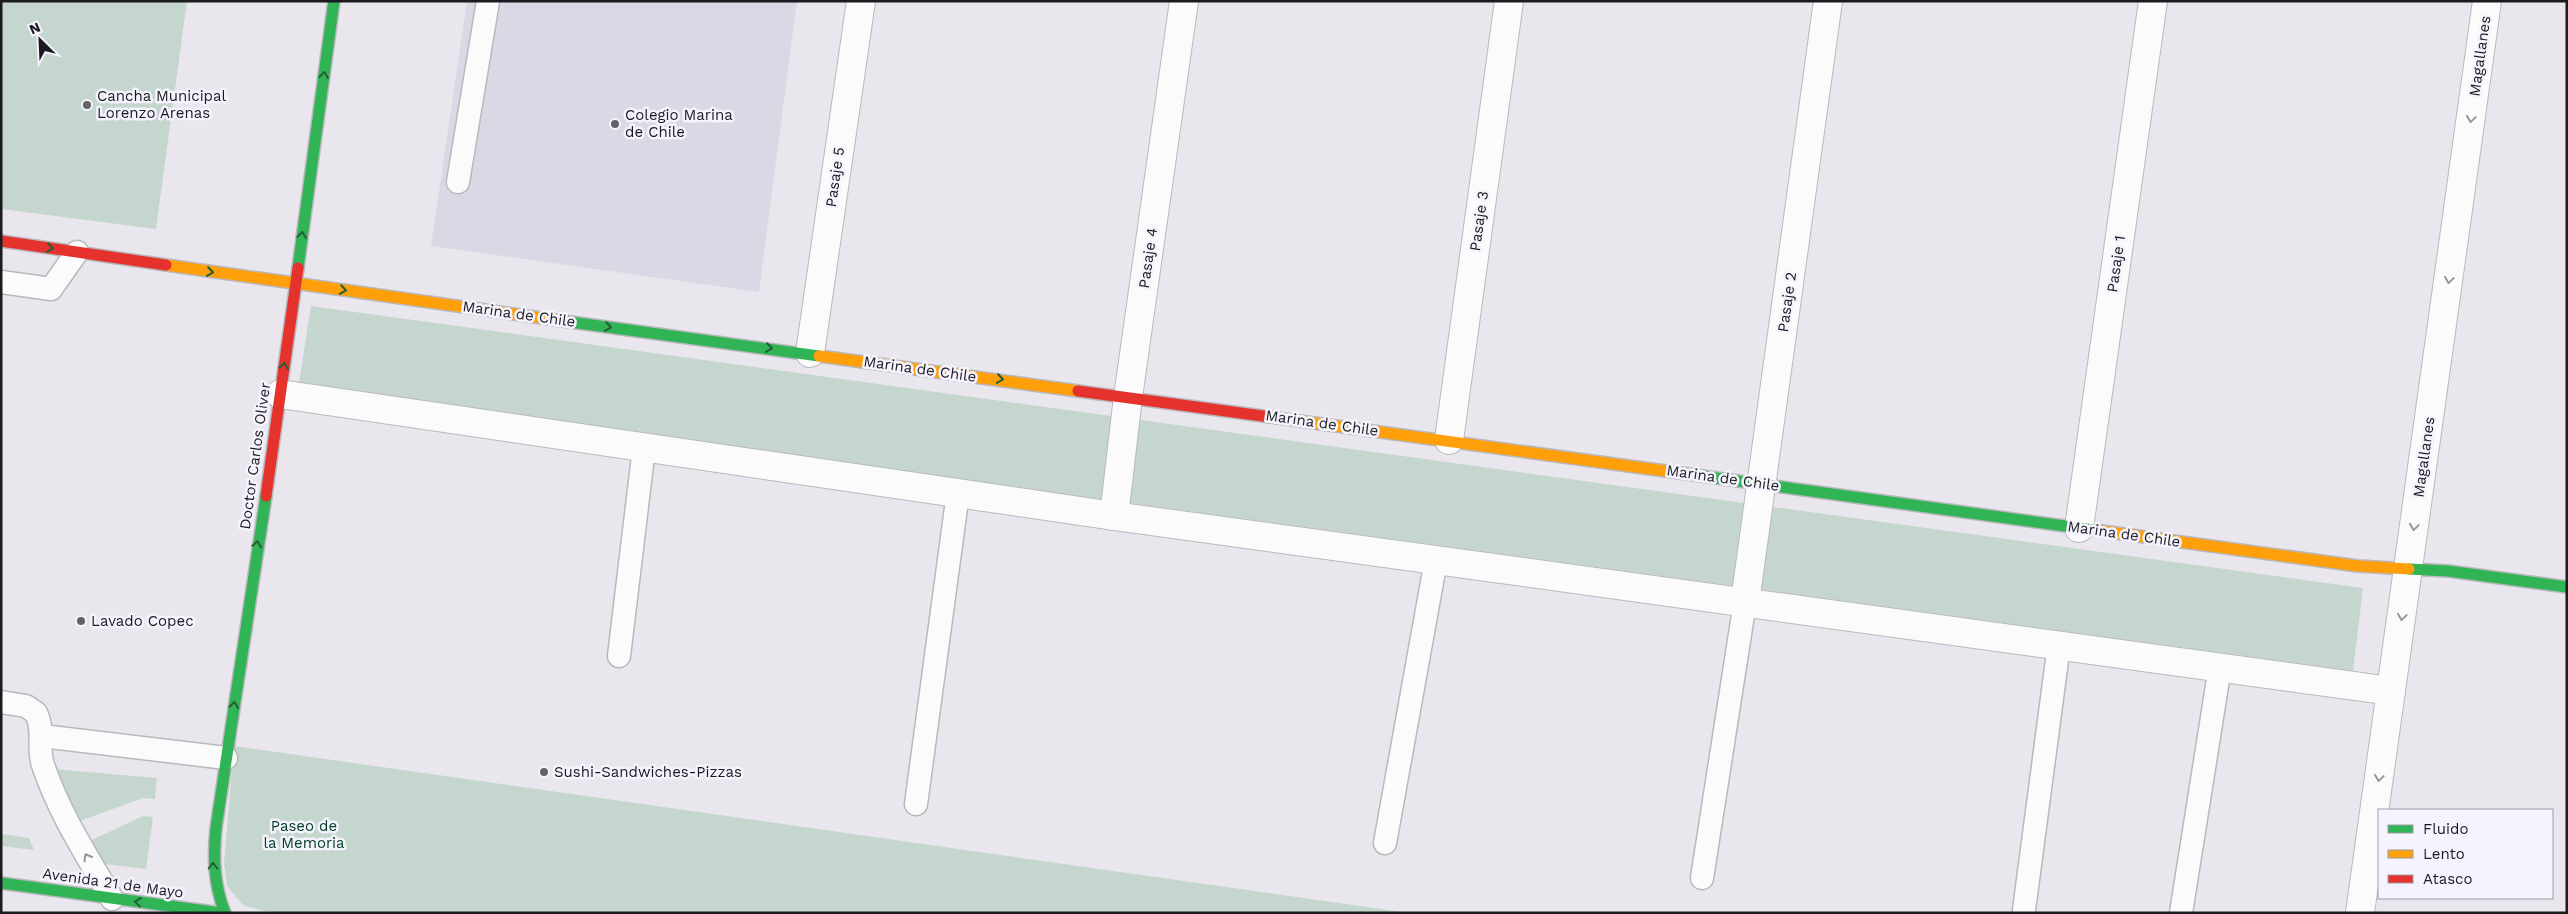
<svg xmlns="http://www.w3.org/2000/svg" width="2568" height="914" font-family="'Work Sans',sans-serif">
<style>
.built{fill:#dad8e4}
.green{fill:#c5d6ce}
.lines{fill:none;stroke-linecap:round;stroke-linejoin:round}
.lane-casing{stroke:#b9b8bc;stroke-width:25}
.street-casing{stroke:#b9b8bc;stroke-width:30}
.fast-casing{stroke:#b9b8bc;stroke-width:14}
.slow-casing{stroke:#b9b8bc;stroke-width:14}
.jam-casing{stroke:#b9b8bc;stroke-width:14}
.lane{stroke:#fcfbfc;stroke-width:22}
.street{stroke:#fcfbfc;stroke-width:28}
.fast{stroke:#30b455;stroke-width:11}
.slow{stroke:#ff9f0a;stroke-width:11}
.jam{stroke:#e5322d;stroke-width:11}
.oneway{stroke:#245f37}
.oneway2{stroke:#979698}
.poi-dot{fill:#636266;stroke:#f5f3fd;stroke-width:2}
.labels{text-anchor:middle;stroke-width:5;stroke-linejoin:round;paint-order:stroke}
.street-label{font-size:15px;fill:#1b1a1e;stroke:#f5f3fd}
.poi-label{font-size:15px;fill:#1b1a1e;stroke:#f5f3fd;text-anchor:start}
.park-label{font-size:15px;fill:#064027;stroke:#f5f3fd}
</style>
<rect width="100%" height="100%" fill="#e9e7ed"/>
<path class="built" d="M467,1H797L759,292L431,246Z"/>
<g class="green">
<path d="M1,1H187L156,229L1,209Z"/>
<path d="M311,306L2363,588L2353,671L298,389Z"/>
<path d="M234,746L1409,913H280L260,910L243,905L227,886L224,863Z"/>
<path d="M53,769L157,778L155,799L143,798L80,821Z"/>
<path d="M143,816L153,817L146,869L104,864L92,840Z"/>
<path d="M1,834L29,838L34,850L1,846Z"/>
</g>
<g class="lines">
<defs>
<g id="lane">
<path d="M458,182L488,1"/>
<path d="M1,282L51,289L77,252"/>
<path d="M619,656L644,448"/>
<path d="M1,702L26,706L36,713C45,731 37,749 43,765C59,813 87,856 112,899"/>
<path d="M42,736L226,758"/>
<path d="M916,804L958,493"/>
<path d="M1385,843L1436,560"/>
<path d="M1702,878L1745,602"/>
<path d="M2024,910L2059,645"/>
<path d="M2181,913L2220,667"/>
</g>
<g id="street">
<path d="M810,353L861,1"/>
<path d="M280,394L1114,516L2391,691"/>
<path d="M1449,440L1509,1"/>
<path d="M1114,516L1128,397L1184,1"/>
<path d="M2079,528L2153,1"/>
<path d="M1745,602L1828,1"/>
<path d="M2360,913L2487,1"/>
</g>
<g id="fast">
<path d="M298,268L334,1"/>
<path d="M563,321L819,356"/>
<path d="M1702,476L2094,530"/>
<path d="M2409,569L2448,571L2567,587"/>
<path d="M1,883L221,913"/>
<path d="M225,913C214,885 213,858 216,828L266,496"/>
</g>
<g id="slow">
<path d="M166,265L563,321"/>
<path d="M819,356L1078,391"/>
<path d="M1270,417L1702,476"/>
<path d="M2094,530L2358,566L2409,569"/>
</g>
<g id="jam">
<path d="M1,241L166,265"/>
<path d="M1078,391L1270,417"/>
<path d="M266,496L298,268"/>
</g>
</defs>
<use href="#lane" class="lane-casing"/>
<use href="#street" class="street-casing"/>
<use href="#fast" class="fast-casing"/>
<use href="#slow" class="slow-casing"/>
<use href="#jam" class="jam-casing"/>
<use href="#lane" class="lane"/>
<use href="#street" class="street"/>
<use href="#fast" class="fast"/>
<use href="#slow" class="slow"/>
<use href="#jam" class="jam"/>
</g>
<defs><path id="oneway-chevron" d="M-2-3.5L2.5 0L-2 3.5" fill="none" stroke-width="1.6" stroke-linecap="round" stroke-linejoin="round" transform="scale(1.25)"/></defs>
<g class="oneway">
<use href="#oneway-chevron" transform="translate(324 75) rotate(-82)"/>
<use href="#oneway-chevron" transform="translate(302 235) rotate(-82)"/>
<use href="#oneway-chevron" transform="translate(50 248) rotate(8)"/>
<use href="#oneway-chevron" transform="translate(210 272) rotate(8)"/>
<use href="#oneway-chevron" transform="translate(343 290) rotate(8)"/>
<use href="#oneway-chevron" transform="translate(608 327) rotate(8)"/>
<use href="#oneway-chevron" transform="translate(769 348) rotate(8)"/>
<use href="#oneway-chevron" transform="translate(284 366) rotate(-82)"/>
<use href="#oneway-chevron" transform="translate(1000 379) rotate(8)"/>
<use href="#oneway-chevron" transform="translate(257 544) rotate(-81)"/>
<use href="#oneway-chevron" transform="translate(234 705) rotate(-82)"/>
<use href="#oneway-chevron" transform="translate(213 866) rotate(-90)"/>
<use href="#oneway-chevron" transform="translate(138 902) rotate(-173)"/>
</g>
<g class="oneway2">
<use href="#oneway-chevron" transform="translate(2471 119) rotate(98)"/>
<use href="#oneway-chevron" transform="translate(2449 280) rotate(98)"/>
<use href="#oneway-chevron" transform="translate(2414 527) rotate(98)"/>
<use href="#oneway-chevron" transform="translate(2402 617) rotate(98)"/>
<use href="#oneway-chevron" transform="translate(2379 778) rotate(98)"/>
<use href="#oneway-chevron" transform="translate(87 857) rotate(-120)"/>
</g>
<g class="poi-dot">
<circle cx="87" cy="105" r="5"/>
<circle cx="615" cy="124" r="5"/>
<circle cx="81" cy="621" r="5"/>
<circle cx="544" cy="772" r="5"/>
</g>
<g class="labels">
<g class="street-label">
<text transform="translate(2480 56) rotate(-82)" y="5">Magallanes</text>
<text transform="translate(835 177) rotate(-82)" y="5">Pasaje 5</text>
<text transform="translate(1479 221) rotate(-82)" y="5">Pasaje 3</text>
<text transform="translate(1148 258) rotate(-82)" y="5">Pasaje 4</text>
<text transform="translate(2116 264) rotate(-82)" y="5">Pasaje 1</text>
<text transform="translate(1787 302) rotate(-82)" y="5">Pasaje 2</text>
<text transform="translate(519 314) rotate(8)" y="5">Marina de Chile</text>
<text transform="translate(920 369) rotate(8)" y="5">Marina de Chile</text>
<text transform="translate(1322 423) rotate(8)" y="5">Marina de Chile</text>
<text transform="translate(255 456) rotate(-82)" y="5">Doctor Carlos Oliver</text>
<text transform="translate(2424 457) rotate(-82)" y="5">Magallanes</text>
<text transform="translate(1723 478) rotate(8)" y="5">Marina de Chile</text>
<text transform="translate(2124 534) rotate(8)" y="5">Marina de Chile</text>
<text transform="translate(113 883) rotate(8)" y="5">Avenida 21 de Mayo</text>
</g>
<g class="poi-label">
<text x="97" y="101">Cancha Municipal<tspan x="97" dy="17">Lorenzo Arenas</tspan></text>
<text x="625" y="120">Colegio Marina<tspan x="625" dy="17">de Chile</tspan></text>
<text x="91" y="626">Lavado Copec</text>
<text x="554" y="777">Sushi-Sandwiches-Pizzas</text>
</g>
<g class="park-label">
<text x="304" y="831">Paseo de<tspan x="304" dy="17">la Memoria</tspan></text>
</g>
</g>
<rect width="2568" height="914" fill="none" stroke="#1b1a1e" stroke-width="5"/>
<rect x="2378" y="809" width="175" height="90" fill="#f5f3fd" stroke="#9e9ca4"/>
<rect x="2388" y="825" width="25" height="8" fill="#30b455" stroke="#9e9ca4"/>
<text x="2423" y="834" font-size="15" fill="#1b1a1e">Fluido</text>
<rect x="2388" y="850" width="25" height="8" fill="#ff9f0a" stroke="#9e9ca4"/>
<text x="2423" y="859" font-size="15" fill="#1b1a1e">Lento</text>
<rect x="2388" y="875" width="25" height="8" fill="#e5322d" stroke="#9e9ca4"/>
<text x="2423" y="884" font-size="15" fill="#1b1a1e">Atasco</text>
<g transform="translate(40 40) rotate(336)" stroke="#f5f3fd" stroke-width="4" paint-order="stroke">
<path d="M0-4L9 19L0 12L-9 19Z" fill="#1b1a1e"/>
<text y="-8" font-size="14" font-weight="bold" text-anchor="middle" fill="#1b1a1e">N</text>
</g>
</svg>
